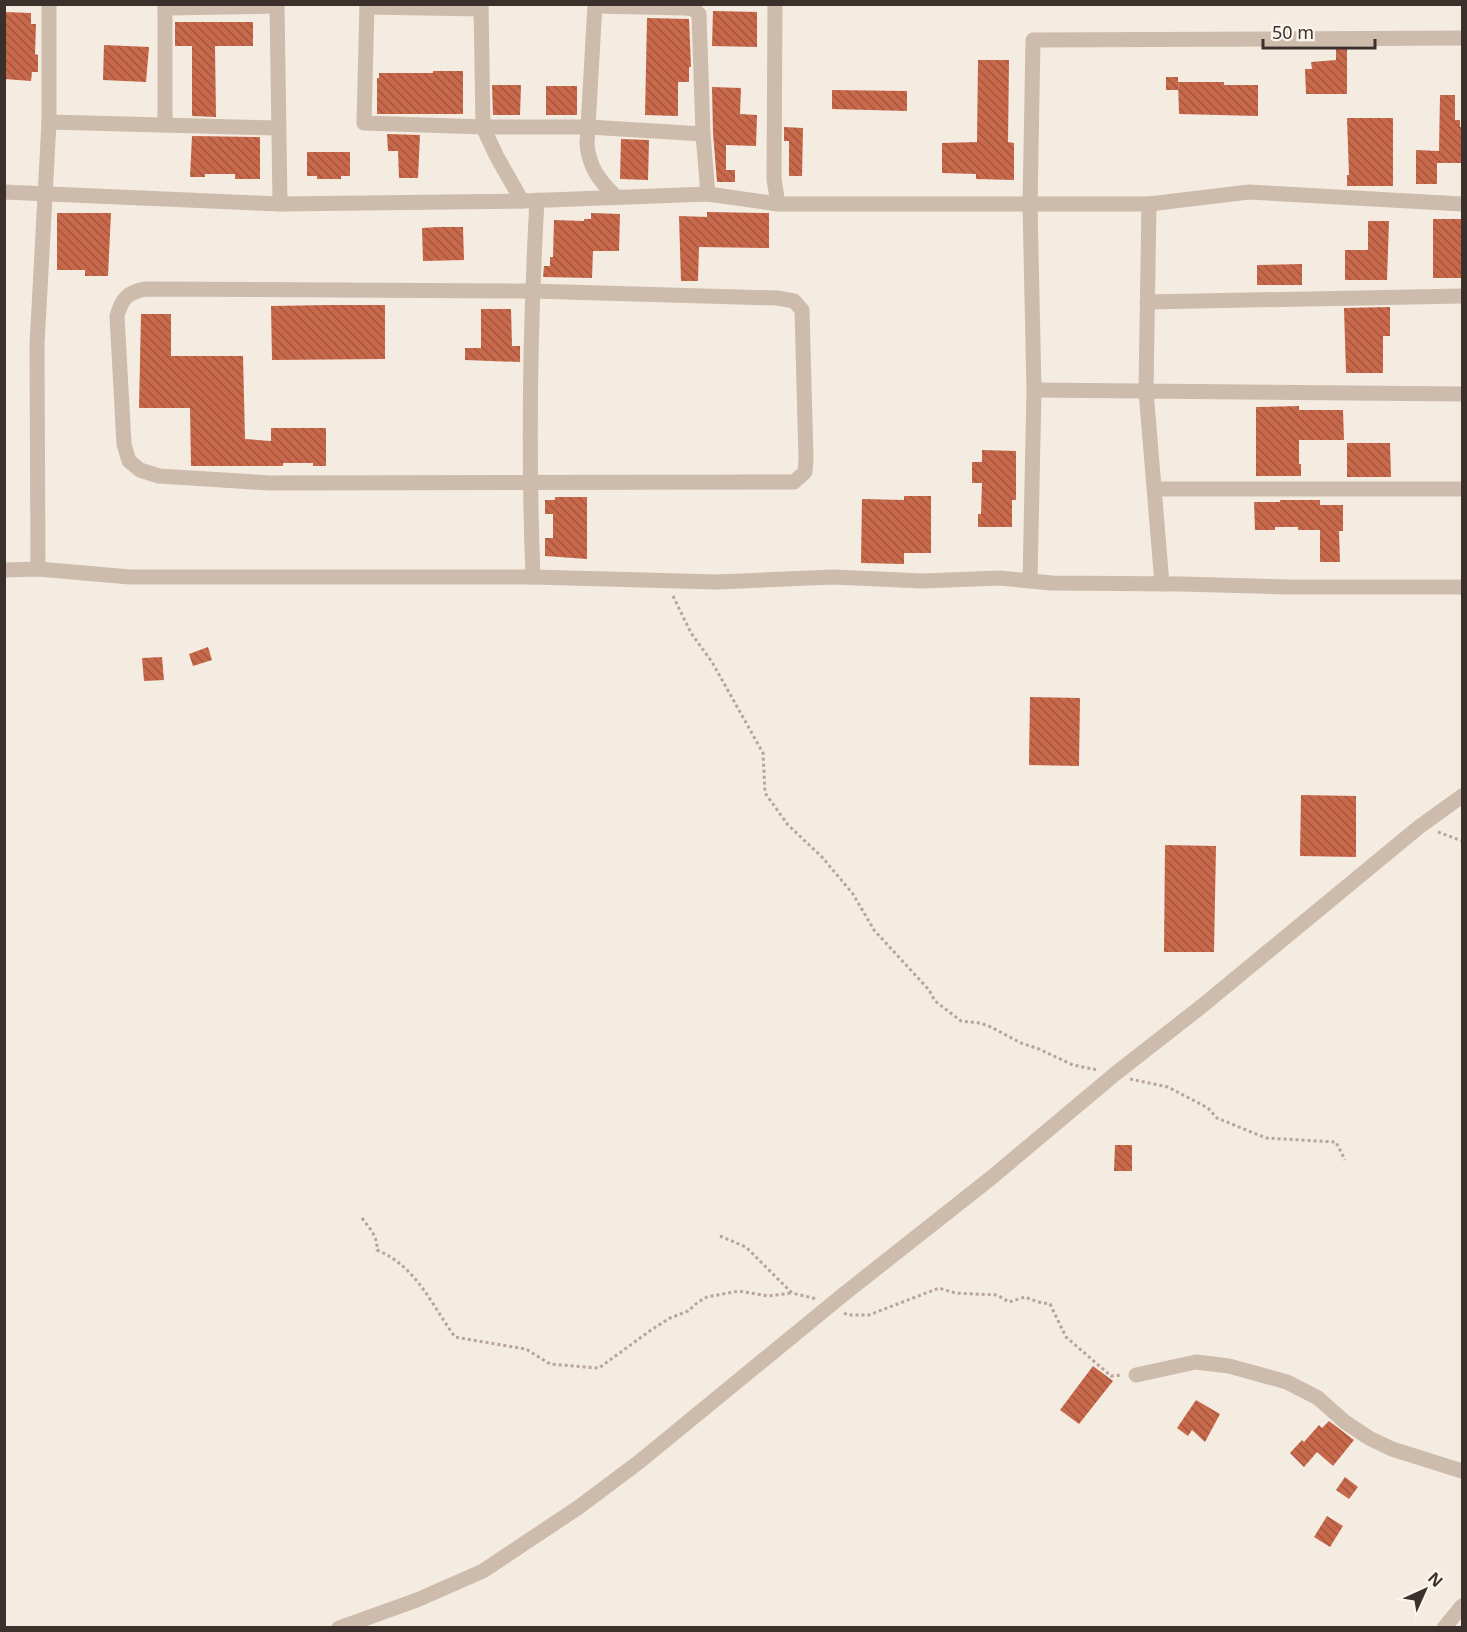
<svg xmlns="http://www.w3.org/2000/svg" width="1467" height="1632" font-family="'Noto Sans',sans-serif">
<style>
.building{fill:url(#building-back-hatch)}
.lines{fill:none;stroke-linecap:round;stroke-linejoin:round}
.path{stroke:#b9a596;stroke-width:3;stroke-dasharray:3 3;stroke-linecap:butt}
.minor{stroke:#cdbbac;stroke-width:15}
</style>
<defs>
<pattern id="building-back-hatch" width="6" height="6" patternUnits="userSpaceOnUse" patternTransform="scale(1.5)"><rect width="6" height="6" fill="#c8694b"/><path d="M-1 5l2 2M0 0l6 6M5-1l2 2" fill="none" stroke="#a4573f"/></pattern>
</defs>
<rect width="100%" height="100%" fill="#f4ebe1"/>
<g class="building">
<path d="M713,11L757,12V47L712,46Z"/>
<path d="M4,12L31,13V24H36L35,54L38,55V72H32L31,81L4,79Z"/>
<path d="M647,18L689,19L691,67H689V82H678V116L645,115Z"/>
<path d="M175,22H253V46H215L216,117L192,116V46H175Z"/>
<path d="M104,45L149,47L146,82L103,80Z"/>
<path d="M1336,49H1347V94H1306L1305,69H1312L1311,62L1336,60Z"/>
<path d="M978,60H1009L1008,142L1014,143V180L976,179V174L942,173V143L977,142Z"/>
<path d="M433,71H463V114H377V78H379V73H433Z"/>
<rect x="1166" y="77" width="12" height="13"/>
<path d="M1178,82H1224V85H1258V116L1179,114Z"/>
<path d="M492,85H521L520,115H493Z"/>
<rect x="546" y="86" width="31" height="29"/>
<path d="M712,87L741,88L740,114L757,115L756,146L726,145V170H735V182H717L713,133Z"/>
<path d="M832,90L907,91V111L832,109Z"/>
<path d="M1440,95H1455V120H1460V127H1462V163H1437V184H1416V150L1439,151Z"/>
<path d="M1347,118H1393V186H1347V175H1349Z"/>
<path d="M784,127L803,128L802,176H789V141H784Z"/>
<path d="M387,134L420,135L418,178H399L398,151H388Z"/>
<path d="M192,136L260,137V179H235V174H205V177H190Z"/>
<path d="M621,139L649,140L648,180L620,179Z"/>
<path d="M307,152H350V176H341V179H317V176H307Z"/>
<path d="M707,212L769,213V248L699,247L698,281H681L679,216L707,217Z"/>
<path d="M57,213H111L108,276H85V270H57Z"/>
<path d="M591,213L620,214L619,251H593L592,278L543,277L544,266H550V257H553L554,220L584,221V219H591Z"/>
<rect x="1433" y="219" width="29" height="59"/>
<path d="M1368,221H1389L1387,280H1345V250H1368Z"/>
<path d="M439,227H463L464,260L423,261L422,228Z"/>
<path d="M1302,264V285H1257V265Z"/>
<path d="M329,305H385V359L272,360L271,306Z"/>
<path d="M1390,307V336H1383V373H1346L1344,308Z"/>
<path d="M481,309H511L512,346H520V362L465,360V348H481Z"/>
<path d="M141,314H171V356H243L245,439L271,441V428H326V466H313V463H283V466H191L190,408H139Z"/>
<path d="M1299,406V410H1343L1344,440H1299V464H1301V476H1256V407Z"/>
<path d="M1347,443H1390L1391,477H1347Z"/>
<path d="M982,450L1016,451V500H1012V527H978V514H981L982,483H972V462H982Z"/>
<path d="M904,496H931V553H904V564L861,563L862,499L904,500Z"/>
<path d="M555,497H587V559L545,556V538H553V514H545V500H555Z"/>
<path d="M1280,500H1320V505H1343V531H1339L1340,562H1320V530H1298V527H1275V530H1255L1254,502H1280Z"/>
<path d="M208,647L212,660L193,666L189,654Z"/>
<path d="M162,657L164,680L144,681L142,658Z"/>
<path d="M1030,697L1080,698L1079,766L1029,765Z"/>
<path d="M1301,795L1356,796V857L1300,856Z"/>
<path d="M1165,845L1216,846L1214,952H1164Z"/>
<path d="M1115,1145H1132V1171H1114Z"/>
<path d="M1093,1366L1113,1381L1079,1424L1060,1410Z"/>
<path d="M1196,1400L1220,1414L1205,1442L1192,1430L1188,1436L1177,1428Z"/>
<path d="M1329,1421L1354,1440L1333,1466L1317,1452L1304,1467L1290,1453L1302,1440L1304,1442L1319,1425L1322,1428Z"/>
<path d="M1345,1477L1358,1487L1349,1499L1336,1490Z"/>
<path d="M1327,1516L1343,1526L1330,1547L1314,1537Z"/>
</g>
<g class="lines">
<g class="path">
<path d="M673,596L691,633L712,662L763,753L765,793L788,825L822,857L853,894L874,930L929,990L935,1001L961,1021L980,1023L991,1027L1021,1043L1039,1049L1073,1065L1098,1070"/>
<path d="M1438,832L1462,841"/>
<path d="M1130,1079L1168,1087L1208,1108L1217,1118L1266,1138L1336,1142L1345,1160"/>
<path d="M362,1218C370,1229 378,1237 377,1250C417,1267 431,1304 455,1337L526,1349L550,1364L599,1368L651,1330L670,1318L688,1311L698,1302L707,1297L739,1291L768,1296L792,1293"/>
<path d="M720,1236L746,1247L792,1293L817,1299"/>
<path d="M844,1313L848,1315H869L939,1288L955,1293L997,1295L1009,1302L1025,1297L1038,1302L1050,1304L1066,1337L1111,1376L1122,1375"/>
</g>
<g class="minor">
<path d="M165,4V123"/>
<path d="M277,4L280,204"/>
<path d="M367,4L364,123L483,127H589L703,134"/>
<path d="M481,4L483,127L497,157L522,201"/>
<path d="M595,4L587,144C589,168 600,181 616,197"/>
<path d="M775,4L774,179L778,204"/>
<path d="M595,6L687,8L693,9L699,14L703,134L708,194"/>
<path d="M367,7L481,9"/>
<path d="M165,8L277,6"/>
<path d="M49,122L277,128"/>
<path d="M4,192L280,204L522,201L708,194L778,204H1149L1249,192L1462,204"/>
<path d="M1149,204L1146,391L1162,584"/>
<path d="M146,289L532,291L777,298L794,301L802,310L806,459L805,472L794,482L270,483L159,476L140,470L129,461L124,444L117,316C122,298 128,292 146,289Z"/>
<path d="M1147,302L1462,296"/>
<path d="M1034,390L1462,394"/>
<path d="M1155,489H1462"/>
<path d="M38,569L37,345L49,122V4"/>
<path d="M4,570L38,569L130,577H533L717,582L833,577L923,581L999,578L1052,583L1182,584L1287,587H1462"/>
<path d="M533,577C528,451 530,326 537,200"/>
<path d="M1030,581L1034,390L1030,205L1033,40L1462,38"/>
<path d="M1136,1375L1196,1362L1229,1366L1287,1382L1318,1398L1345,1422L1369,1438L1392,1449L1462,1471"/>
<path d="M339,1628L417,1600L483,1571L579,1507L639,1462L844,1294L991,1178L1115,1074L1202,1006L1419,827L1462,796"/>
<path d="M1444,1628L1462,1606"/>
</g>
</g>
<rect width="1467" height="1632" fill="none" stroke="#3b302b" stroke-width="12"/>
<g transform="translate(1425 1590) rotate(45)" stroke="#fbf5ee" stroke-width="4.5" paint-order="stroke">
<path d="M0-4.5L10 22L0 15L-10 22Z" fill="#3b302b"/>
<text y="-9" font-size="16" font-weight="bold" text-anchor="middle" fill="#3b302b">N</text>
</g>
<path d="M1263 39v9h112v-9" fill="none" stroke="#3b302b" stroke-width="3"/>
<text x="1272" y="39" font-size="18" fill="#3b302b" stroke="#fbf5ee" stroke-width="4.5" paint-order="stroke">50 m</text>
</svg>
